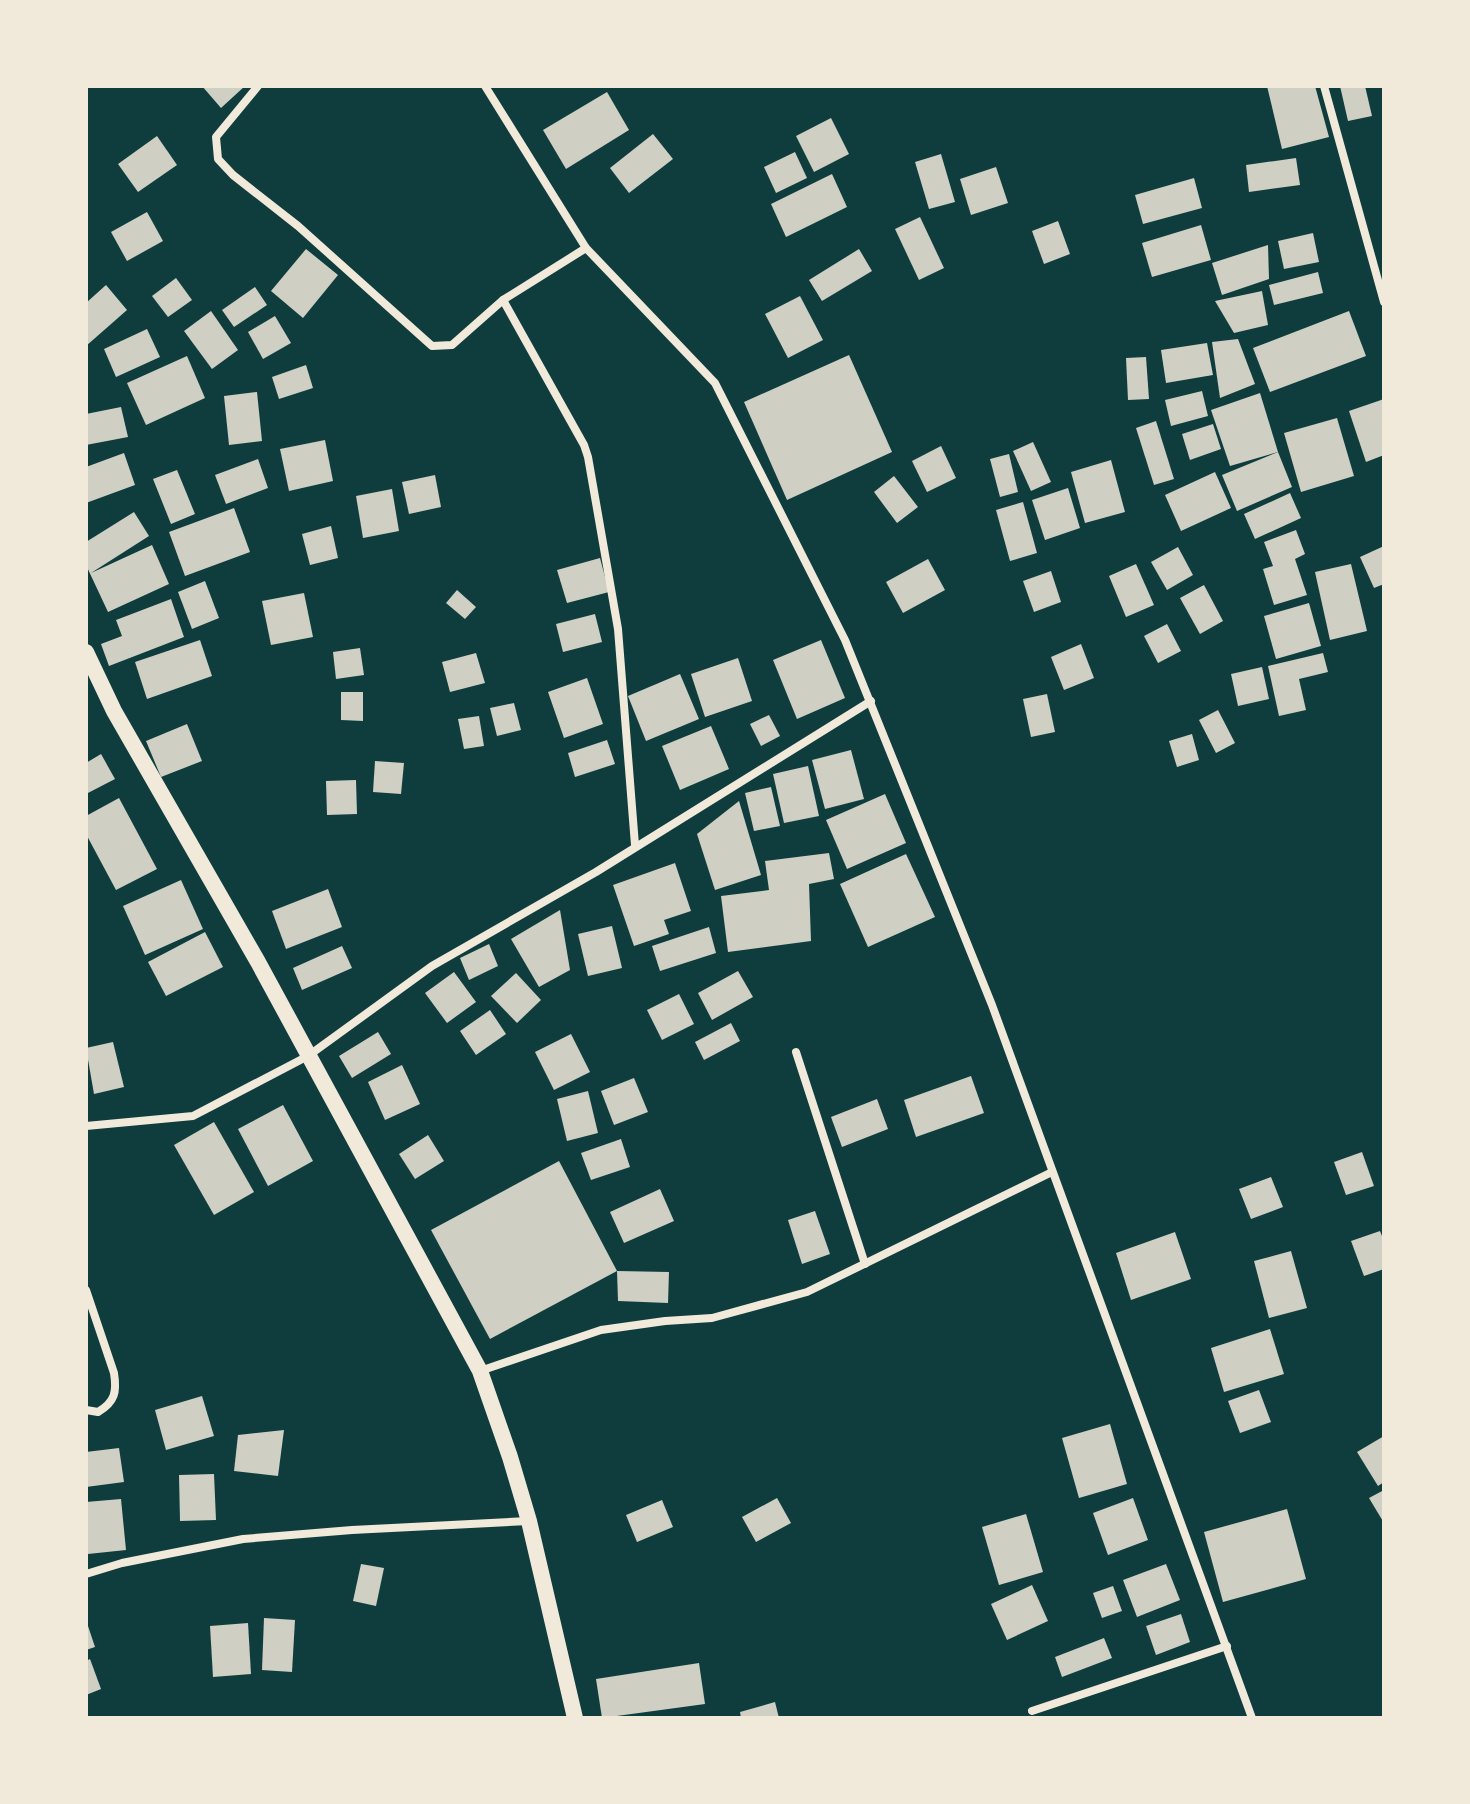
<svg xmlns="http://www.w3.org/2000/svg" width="1470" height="1804" font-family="'Sofia Sans Condensed',sans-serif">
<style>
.building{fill:#cfcfc3}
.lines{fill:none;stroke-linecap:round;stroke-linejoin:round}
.minor{stroke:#f1e9da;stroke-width:8}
.secondary{stroke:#f1e9da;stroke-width:16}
</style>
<rect width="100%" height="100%" fill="#0f3d3e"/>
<g class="building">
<path d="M202,86H245L221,108Z"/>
<path d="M1267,86H1315L1329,137L1282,149Z"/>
<path d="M1340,86H1365L1372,116L1348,121Z"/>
<path d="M607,92L629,130L566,169L543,130Z"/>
<path d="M831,118L849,154L814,172L796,136Z"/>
<path d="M653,134L673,159L629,193L610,168Z"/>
<path d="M157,136L177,165L138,192L118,164Z"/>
<path d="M795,152L807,178L776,193L764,167Z"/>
<path d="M941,154L955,202L929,209L915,162Z"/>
<path d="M1296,158L1300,185L1249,192L1246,165Z"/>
<path d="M996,167L1008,203L971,215L960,179Z"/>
<path d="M832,174L847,207L786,237L771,204Z"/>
<path d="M1194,178L1202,208L1143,224L1135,195Z"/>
<path d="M147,212L163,241L127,261L111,232Z"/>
<path d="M920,217L944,268L919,280L895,229Z"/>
<path d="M1058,221L1070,254L1044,264L1032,231Z"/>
<path d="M1201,225L1211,260L1152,277L1142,243Z"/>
<path d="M1313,233L1319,262L1284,269L1278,241Z"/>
<path d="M1268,245L1269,279L1222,295L1212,263Z"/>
<path d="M306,249L338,275L303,318L271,291Z"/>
<path d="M859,249L872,271L822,301L809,280Z"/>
<path d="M1318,272L1323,293L1274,305L1269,285Z"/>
<path d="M176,278L192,300L168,317L152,296Z"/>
<path d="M106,285L127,310L86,346V303Z"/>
<path d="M255,287L267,305L234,327L222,310Z"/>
<path d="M1262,291L1268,325L1234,333L1215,301Z"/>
<path d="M800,296L823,340L788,358L765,314Z"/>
<path d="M211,311L238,350L212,369L184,331Z"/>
<path d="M1349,311L1366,356L1270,392L1253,348Z"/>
<path d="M275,316L291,343L263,359L248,332Z"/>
<path d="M147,329L160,357L116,377L104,349Z"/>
<path d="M1238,339L1255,384L1220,398L1212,342Z"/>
<path d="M1207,343L1213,375L1166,383L1161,350Z"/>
<path d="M849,355L892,452L787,500L744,402Z"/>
<path d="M187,356L205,398L146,425L127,383Z"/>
<path d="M1146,357L1149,399L1128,400L1126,358Z"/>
<path d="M306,365L313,388L279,399L272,377Z"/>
<path d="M1202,391L1208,416L1171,426L1165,400Z"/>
<path d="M257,392L262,441L229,445L224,396Z"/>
<path d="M1260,393L1278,452L1230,466L1211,410Z"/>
<path d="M1384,399V455L1366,462L1349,411Z"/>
<path d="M121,407L128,437L86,445V414Z"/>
<path d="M1337,418L1354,476L1301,492L1284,433Z"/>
<path d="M1156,421L1174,479L1154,485L1136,428Z"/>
<path d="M1213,424L1221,449L1190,460L1182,434Z"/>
<path d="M325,440L333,481L289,491L280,449Z"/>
<path d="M1033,442L1051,482L1031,491L1013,451Z"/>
<path d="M941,446L956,478L927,492L912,461Z"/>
<path d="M1278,452L1292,487L1237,511L1222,475Z"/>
<path d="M124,453L135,485L86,503V467Z"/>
<path d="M1009,454L1018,492L1000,497L990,459Z"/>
<path d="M258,459L268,488L226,504L215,475Z"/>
<path d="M1111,460L1125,512L1085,523L1071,472Z"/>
<path d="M177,470L195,514L171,524L153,479Z"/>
<path d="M1215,472L1231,508L1181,531L1165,495Z"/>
<path d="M435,475L441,507L409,514L402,482Z"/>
<path d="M894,476L918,507L897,523L874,492Z"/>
<path d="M1068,488L1080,528L1045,540L1032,500Z"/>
<path d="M392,489L399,531L363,538L356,496Z"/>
<path d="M1290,493L1301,518L1255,539L1244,514Z"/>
<path d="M1023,502L1037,553L1010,561L996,510Z"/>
<path d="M234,508L250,552L185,576L169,532Z"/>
<path d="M134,512L149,536L91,573L152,545L169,584L108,612L86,565V542Z"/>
<path d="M331,526L338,558L310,565L302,534Z"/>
<path d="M1296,530L1305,554L1295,559L1307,595L1274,605L1263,569L1273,566L1264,542Z"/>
<path d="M1384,546V584L1374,588L1360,557Z"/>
<path d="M1178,547L1193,575L1167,590L1151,562Z"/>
<path d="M600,558L609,592L567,603L557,570Z"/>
<path d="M928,559L945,590L903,613L886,582Z"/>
<path d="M1136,564L1154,605L1126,617L1109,576Z"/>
<path d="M1351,564L1367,631L1330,640L1315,572Z"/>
<path d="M1051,571L1061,602L1034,612L1023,581Z"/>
<path d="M205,581L219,618L192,629L178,592Z"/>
<path d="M1204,585L1223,621L1200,634L1180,598Z"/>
<path d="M457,590L476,607L465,619L446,603Z"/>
<path d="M304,593L313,637L271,645L262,601Z"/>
<path d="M171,599L184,637L109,666L101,644L122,636L116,620Z"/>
<path d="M1309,603L1321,646L1276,659L1264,616Z"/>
<path d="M595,614L602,642L563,652L556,624Z"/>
<path d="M1167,624L1181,651L1158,663L1144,636Z"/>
<path d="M200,640L212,676L147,699L135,662Z"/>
<path d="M821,640L845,698L797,719L773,660Z"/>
<path d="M1081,644L1094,678L1064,690L1051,657Z"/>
<path d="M360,648L364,675L336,679L333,652Z"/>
<path d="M476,653L485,683L450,692L442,662Z"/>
<path d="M1323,653L1328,672L1299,679L1306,710L1279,716L1268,666Z"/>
<path d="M738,658L752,701L705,717L691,674Z"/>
<path d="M1262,667L1269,699L1238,706L1231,674Z"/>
<path d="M680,674L699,719L646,741L628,696Z"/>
<path d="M587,678L603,724L564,738L548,692Z"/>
<path d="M341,692H363V721L341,720Z"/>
<path d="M1047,694L1055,732L1031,737L1023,699Z"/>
<path d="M514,703L521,730L497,736L490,708Z"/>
<path d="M1218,710L1235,743L1216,753L1199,720Z"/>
<path d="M769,715L780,736L761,746L750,724Z"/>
<path d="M479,716L484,746L464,749L458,719Z"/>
<path d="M187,724L202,761L161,777L146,741Z"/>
<path d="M711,726L729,769L680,790L662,746Z"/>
<path d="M1192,734L1199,760L1177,767L1169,741Z"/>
<path d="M607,740L615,764L575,777L568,753Z"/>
<path d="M851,750L864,799L825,809L812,760Z"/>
<path d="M101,754L115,779L86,794V763Z"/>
<path d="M375,761L404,763L401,794L373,792Z"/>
<path d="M808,766L819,816L784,823L773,774Z"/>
<path d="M356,780L357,814L327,815L326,781Z"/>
<path d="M771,787L780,826L754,831L745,793Z"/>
<path d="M885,794L906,843L847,869L826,820Z"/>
<path d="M119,798L157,869L116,890L86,834V816Z"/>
<path d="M739,801L761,875L715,890L697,834Z"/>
<path d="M829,853L834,879L809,884L811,941L728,952L721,896L769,890L765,861Z"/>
<path d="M906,854L935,917L868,947L840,884Z"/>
<path d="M675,863L691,911L664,920L669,934L634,946L613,885Z"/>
<path d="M181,880L203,929L145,955L123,906Z"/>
<path d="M328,889L342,927L286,949L272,911Z"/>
<path d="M560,910L570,970L539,987L511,939Z"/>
<path d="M612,926L622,968L588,976L578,934Z"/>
<path d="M709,927L716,953L660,971L652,946Z"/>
<path d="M205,932L223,967L166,996L148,962Z"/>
<path d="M489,944L498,966L469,980L460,958Z"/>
<path d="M342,946L352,968L302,990L293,968Z"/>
<path d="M738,971L753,997L712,1020L698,993Z"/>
<path d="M454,972L476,1002L447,1023L425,993Z"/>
<path d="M516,973L541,1000L517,1023L491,996Z"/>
<path d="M679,994L694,1024L662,1040L647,1010Z"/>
<path d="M490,1010L506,1034L476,1055L460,1031Z"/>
<path d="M731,1023L740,1041L704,1060L695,1042Z"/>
<path d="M378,1032L391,1054L352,1078L339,1056Z"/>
<path d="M571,1034L590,1072L554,1090L535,1052Z"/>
<path d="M113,1042L124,1087L94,1094L86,1048Z"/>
<path d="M402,1065L420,1104L385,1120L368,1082Z"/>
<path d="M971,1076L984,1113L916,1137L904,1100Z"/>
<path d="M634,1078L648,1112L614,1125L601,1091Z"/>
<path d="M588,1091L598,1133L567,1141L557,1099Z"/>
<path d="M877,1099L888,1129L842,1147L831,1117Z"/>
<path d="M283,1105L313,1161L268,1186L238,1129Z"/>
<path d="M214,1122L254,1192L214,1215L174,1145Z"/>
<path d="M428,1135L444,1161L415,1179L399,1154Z"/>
<path d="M621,1139L630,1167L591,1180L581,1153Z"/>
<path d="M1362,1152L1374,1186L1346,1195L1334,1162Z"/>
<path d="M559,1161L617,1271L490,1339L431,1230Z"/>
<path d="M1271,1177L1283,1207L1251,1219L1239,1189Z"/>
<path d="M660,1189L674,1221L624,1243L610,1212Z"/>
<path d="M815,1211L830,1254L802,1264L788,1220Z"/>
<path d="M1380,1231L1384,1241V1269L1364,1276L1351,1241Z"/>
<path d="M1175,1232L1191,1279L1131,1300L1116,1253Z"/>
<path d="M1291,1251L1307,1308L1269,1318L1254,1261Z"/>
<path d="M617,1271L669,1272L668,1303L618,1301Z"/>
<path d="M1270,1329L1284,1374L1224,1392L1211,1348Z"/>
<path d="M1259,1390L1271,1422L1240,1433L1228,1401Z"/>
<path d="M202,1396L214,1436L166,1450L155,1410Z"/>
<path d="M1110,1424L1127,1484L1079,1498L1062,1438Z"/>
<path d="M284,1430L278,1476L234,1471L238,1435Z"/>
<path d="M1384,1436V1482L1378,1486L1357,1452Z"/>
<path d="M119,1448L124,1482L86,1487V1452Z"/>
<path d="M214,1474L216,1520L180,1521L179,1475Z"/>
<path d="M1384,1490V1523L1369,1498Z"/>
<path d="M777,1498L791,1523L756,1542L742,1517Z"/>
<path d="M1133,1498L1148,1540L1108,1555L1093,1513Z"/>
<path d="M121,1499L126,1550L88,1554L86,1502Z"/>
<path d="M662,1500L673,1527L637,1542L626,1515Z"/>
<path d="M1287,1509L1306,1579L1223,1602L1204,1532Z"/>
<path d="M1026,1514L1043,1572L999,1585L982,1527Z"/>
<path d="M361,1564L384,1568L376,1606L353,1601Z"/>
<path d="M1166,1564L1180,1600L1137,1617L1123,1580Z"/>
<path d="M1032,1585L1048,1621L1007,1640L991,1604Z"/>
<path d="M1113,1586L1122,1611L1102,1618L1093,1593Z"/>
<path d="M1181,1614L1190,1642L1156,1655L1146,1626Z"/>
<path d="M264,1618L295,1620L292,1672L262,1670Z"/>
<path d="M86,1620L95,1647L86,1650Z"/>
<path d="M248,1623L251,1674L213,1677L210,1626Z"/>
<path d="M1104,1638L1112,1658L1062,1677L1055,1657Z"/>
<path d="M90,1659L101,1689L86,1695V1661Z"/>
<path d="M699,1663L705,1704L602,1718L596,1679Z"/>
<path d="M775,1702L779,1718H741L740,1712Z"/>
</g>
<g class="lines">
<g class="minor">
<path d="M258,86L216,137L218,159L233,175L298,226L432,346L452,345L503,300L586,248"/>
<path d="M485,86L586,248L715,383L845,640L992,1005L1252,1718"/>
<path d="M1324,86L1384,302"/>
<path d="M503,300L584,445L588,457L618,629L635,845"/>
<path d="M796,1052L865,1264"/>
<path d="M86,1126L193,1116L308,1056L432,966L596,872L871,701"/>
<path d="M86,1290L114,1373C117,1392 115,1402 98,1412L86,1410"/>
<path d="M480,1371L601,1330L665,1321L712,1318L807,1292L1052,1172"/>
<path d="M86,1574L122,1563L243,1539L352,1530L528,1521"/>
<path d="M1032,1711L1227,1646"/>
</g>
<path class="secondary" d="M86,652L114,711L258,962L480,1371L510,1457L529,1521L575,1718"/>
</g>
<rect width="1470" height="1804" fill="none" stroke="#f1e9da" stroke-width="176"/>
</svg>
